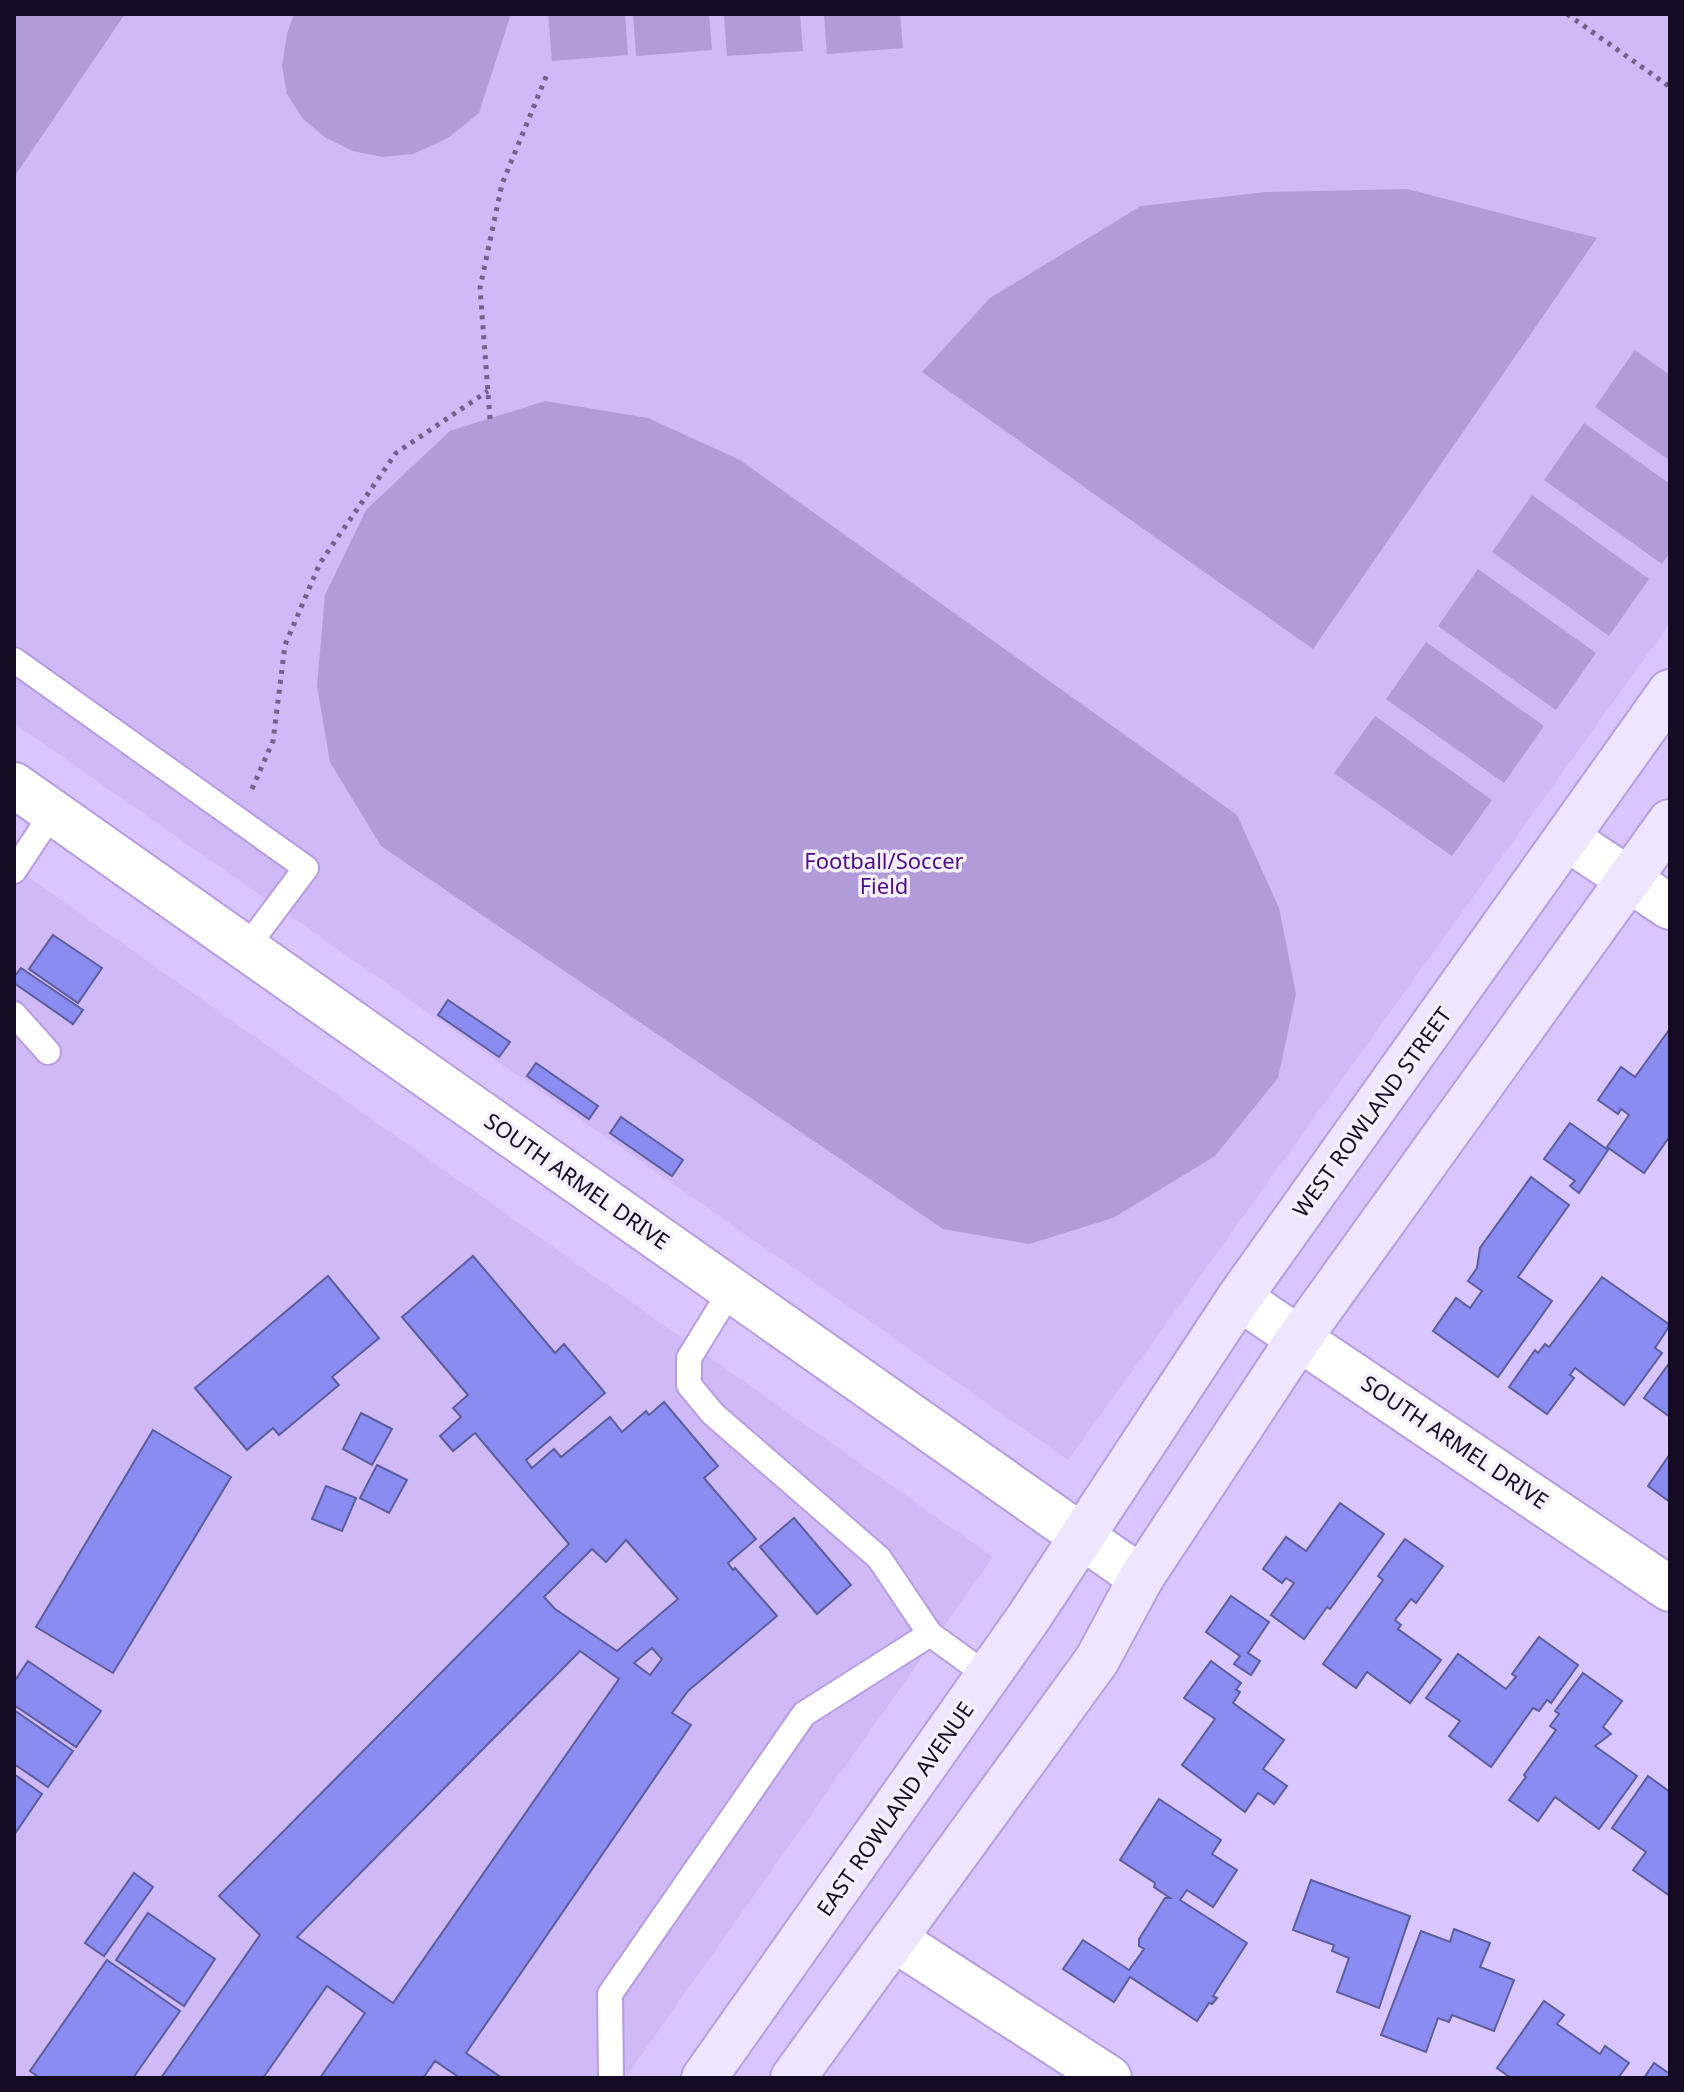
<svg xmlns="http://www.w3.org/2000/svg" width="1684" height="2092" font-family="'Noto Sans',sans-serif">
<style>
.built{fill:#cfb9f6}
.green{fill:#b19bd8}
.building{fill:#8b8cf2;stroke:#5c5d9c;stroke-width:2;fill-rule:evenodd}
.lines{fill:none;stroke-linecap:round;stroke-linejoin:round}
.service-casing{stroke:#b69de0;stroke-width:28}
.minor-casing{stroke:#b69de0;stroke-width:48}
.secondary-casing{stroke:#b69de0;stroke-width:48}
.path{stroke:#71628a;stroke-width:5;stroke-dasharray:4 6;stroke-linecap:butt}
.service{stroke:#fff;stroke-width:24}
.minor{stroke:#fff;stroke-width:44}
.secondary{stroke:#eee5fe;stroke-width:44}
.labels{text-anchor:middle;stroke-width:7;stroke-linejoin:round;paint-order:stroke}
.park-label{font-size:22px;fill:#4f0d88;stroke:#f4f0fe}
.street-label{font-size:22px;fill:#140a22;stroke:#f4f0fe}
</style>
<rect width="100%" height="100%" fill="#dac6fe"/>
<g class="built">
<path d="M14,14H1670V623L1068,1460L14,723Z"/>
<path d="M14,867L993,1557L625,2078H14Z"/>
</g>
<g class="green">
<path d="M14,14H125L14,177Z"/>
<path d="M294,14H511L479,113L448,138L413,154L383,157L353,151L326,138L303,119L287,94L282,66L287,34Z"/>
<path d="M548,14H625L628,55L552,61Z"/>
<path d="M633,14H709L712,50L636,56Z"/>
<path d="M724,14H800L803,51L727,56Z"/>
<path d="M824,14H900L903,48L827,54Z"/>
<path d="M1407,189L1597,238L1313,649L922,372L990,298L1141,206L1267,192Z"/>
<path d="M1635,350L1670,375V461L1595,407Z"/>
<path d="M545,401L648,418L740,460L1237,815L1279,908L1296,994L1278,1078L1215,1156L1113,1218L1029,1244L943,1229L381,846L330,762L317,686L325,595L366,510L450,431Z"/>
<path d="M1584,423L1670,484V552L1662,564L1544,480Z"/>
<path d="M1532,495L1649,579L1609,636L1492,552Z"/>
<path d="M1478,569L1596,653L1556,710L1438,626Z"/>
<path d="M1426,642L1544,726L1504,783L1386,699Z"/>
<path d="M1375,716L1492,800L1452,856L1334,773Z"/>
</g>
<g class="building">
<path d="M53,935L102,968L78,1003L29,969Z"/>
<path d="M21,968L83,1010L73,1024L14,983V977Z"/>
<path d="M448,1000L510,1042L499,1057L438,1015Z"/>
<path d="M1669,1030L1670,1136L1644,1173L1607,1147L1629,1115L1621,1109L1618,1114L1598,1100L1621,1067L1635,1077Z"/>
<path d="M536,1063L598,1106L589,1119L527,1076Z"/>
<path d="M621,1117L683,1160L672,1176L610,1133Z"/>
<path d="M1570,1123L1608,1150L1579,1193L1570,1186L1575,1181L1544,1159Z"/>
<path d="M1531,1177L1569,1205L1518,1277L1552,1301L1498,1377L1433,1331L1456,1298L1470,1308L1482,1291L1468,1281L1477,1268L1480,1248Z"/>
<path d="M473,1256L555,1353L564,1344L605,1393L526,1460L532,1468L554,1449L561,1457L610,1417L622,1432L646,1411L649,1415L664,1402L718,1466L704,1478L756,1539L728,1563L733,1570L735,1568L777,1616L688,1691L672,1713L691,1725L466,2053L502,2078H460L435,2061L423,2078H320L365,2013L327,1986L263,2078H161L260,1935L219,1896L569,1544L475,1433L453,1451L440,1436L461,1417L453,1408L468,1395L402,1317ZM626,1540L678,1599L617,1651L555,1609L544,1597L592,1549L606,1562ZM652,1648L662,1659L650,1675L634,1663ZM580,1651L619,1679L393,2003L297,1937Z"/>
<path d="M328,1276L379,1338L332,1377L339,1385L279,1435L273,1428L247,1450L195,1388Z"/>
<path d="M1602,1277L1670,1325L1655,1348L1662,1353L1624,1405L1575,1368L1570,1375L1574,1378L1547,1414L1509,1387L1535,1350L1538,1353L1545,1344L1549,1347Z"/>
<path d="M1670,1362V1417L1644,1398Z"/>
<path d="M361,1413L392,1429L372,1465L343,1449Z"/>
<path d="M153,1430L231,1477L113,1673L36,1627Z"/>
<path d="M1670,1454V1502L1648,1486Z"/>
<path d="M377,1465L407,1480L389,1513L360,1498Z"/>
<path d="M326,1486L356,1498L342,1531L312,1519Z"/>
<path d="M1340,1503L1384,1534L1330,1609L1327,1607L1304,1639L1271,1615L1294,1583L1286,1578L1282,1583L1263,1569L1286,1537L1306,1551Z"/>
<path d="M794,1518L851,1585L817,1614L760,1547Z"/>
<path d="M1405,1539L1443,1566L1416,1603L1411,1599L1395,1620L1401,1625L1398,1629L1441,1660L1410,1703L1367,1672L1356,1688L1323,1664L1383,1580L1378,1576Z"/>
<path d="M1231,1596L1269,1622L1248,1653L1260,1661L1251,1675L1234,1664L1240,1656L1206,1632Z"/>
<path d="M1539,1637L1578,1665L1551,1703L1547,1700L1539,1711L1533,1708L1491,1767L1449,1736L1460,1721L1426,1698L1458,1654L1506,1689L1516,1677L1512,1674Z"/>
<path d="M28,1661L101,1711L76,1747L14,1705V1682Z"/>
<path d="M1211,1661L1241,1683L1236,1690L1240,1692L1233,1703L1284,1740L1263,1769L1287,1786L1274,1804L1258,1793L1245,1812L1182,1765L1215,1719L1184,1698Z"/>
<path d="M1583,1673L1622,1701L1603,1727L1611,1734L1595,1746L1637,1776L1599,1829L1555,1797L1538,1821L1509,1800L1526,1777L1524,1775L1556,1730L1550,1726L1559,1714L1555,1711Z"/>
<path d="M14,1710L73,1751L48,1787L14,1764Z"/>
<path d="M14,1774L42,1794L14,1835Z"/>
<path d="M1648,1776L1670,1792V1896L1633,1870L1646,1852L1612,1828Z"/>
<path d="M1159,1799L1221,1840L1212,1854L1237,1870L1213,1907L1187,1890L1180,1900L1247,1943L1213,1996L1217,1998L1212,2004L1209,2003L1197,2021L1130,1977L1114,2002L1063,1969L1083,1940L1129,1970L1144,1949L1139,1946V1939L1165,1898H1170L1154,1887L1155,1883L1120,1860Z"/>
<path d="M134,1873L153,1887L104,1956L85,1943Z"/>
<path d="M1311,1880L1410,1916L1379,2008L1337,1992L1349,1958L1332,1951L1334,1945L1293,1930Z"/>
<path d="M148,1913L215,1959L184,2006L116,1960Z"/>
<path d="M1454,1929L1490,1943L1480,1967L1514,1980L1494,2031L1452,2015L1449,2022L1438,2018L1426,2052L1381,2035L1421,1931L1450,1942Z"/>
<path d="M107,1960L180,2011L133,2078H40L30,2071Z"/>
<path d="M1544,2001L1564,2015L1557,2024L1600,2054L1605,2046L1629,2063L1618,2078H1511L1497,2068Z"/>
<path d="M1654,2063L1670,2074V2078H1644Z"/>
</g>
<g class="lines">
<defs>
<g id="service">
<path d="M14,660L306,868L246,948"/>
<path d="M14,871L53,812"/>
<path d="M14,1014L48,1052"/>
<path d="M731,1290L689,1358V1385L713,1414L879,1558L930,1634L988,1676"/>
<path d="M611,2078L610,1994L804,1714L930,1634"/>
</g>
<g id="minor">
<path d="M14,785L1141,1578"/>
<path d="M1568,839L1670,907"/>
<path d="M1239,1298L1670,1589"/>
<path d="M894,1939L1109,2078"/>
</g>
<g id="secondary">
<path d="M704,2078L1027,1620L1239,1298L1670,692"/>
<path d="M793,2078L1097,1660L1141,1578L1300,1337L1670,822"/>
</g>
</defs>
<use href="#service" class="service-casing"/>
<use href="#minor" class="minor-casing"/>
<use href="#secondary" class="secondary-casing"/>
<g class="path">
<path d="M1567,14L1670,87"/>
<path d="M490,419L480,288L502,184L548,72"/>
<path d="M252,789L273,741L285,645L320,563L396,453L488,391"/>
</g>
<use href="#service" class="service"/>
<use href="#minor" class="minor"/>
<use href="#secondary" class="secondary"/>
</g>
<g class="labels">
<g class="park-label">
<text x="884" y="869">Football/Soccer<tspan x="884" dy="25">Field</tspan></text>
</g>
<g class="street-label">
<text transform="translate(1372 1112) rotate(-54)" y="8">WEST ROWLAND STREET</text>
<text transform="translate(577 1181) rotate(35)" y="8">SOUTH ARMEL DRIVE</text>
<text transform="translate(1455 1442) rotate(34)" y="8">SOUTH ARMEL DRIVE</text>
<text transform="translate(895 1809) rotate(-55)" y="8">EAST ROWLAND AVENUE</text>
</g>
</g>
<rect width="1684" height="2092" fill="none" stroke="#140a22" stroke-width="32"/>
</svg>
